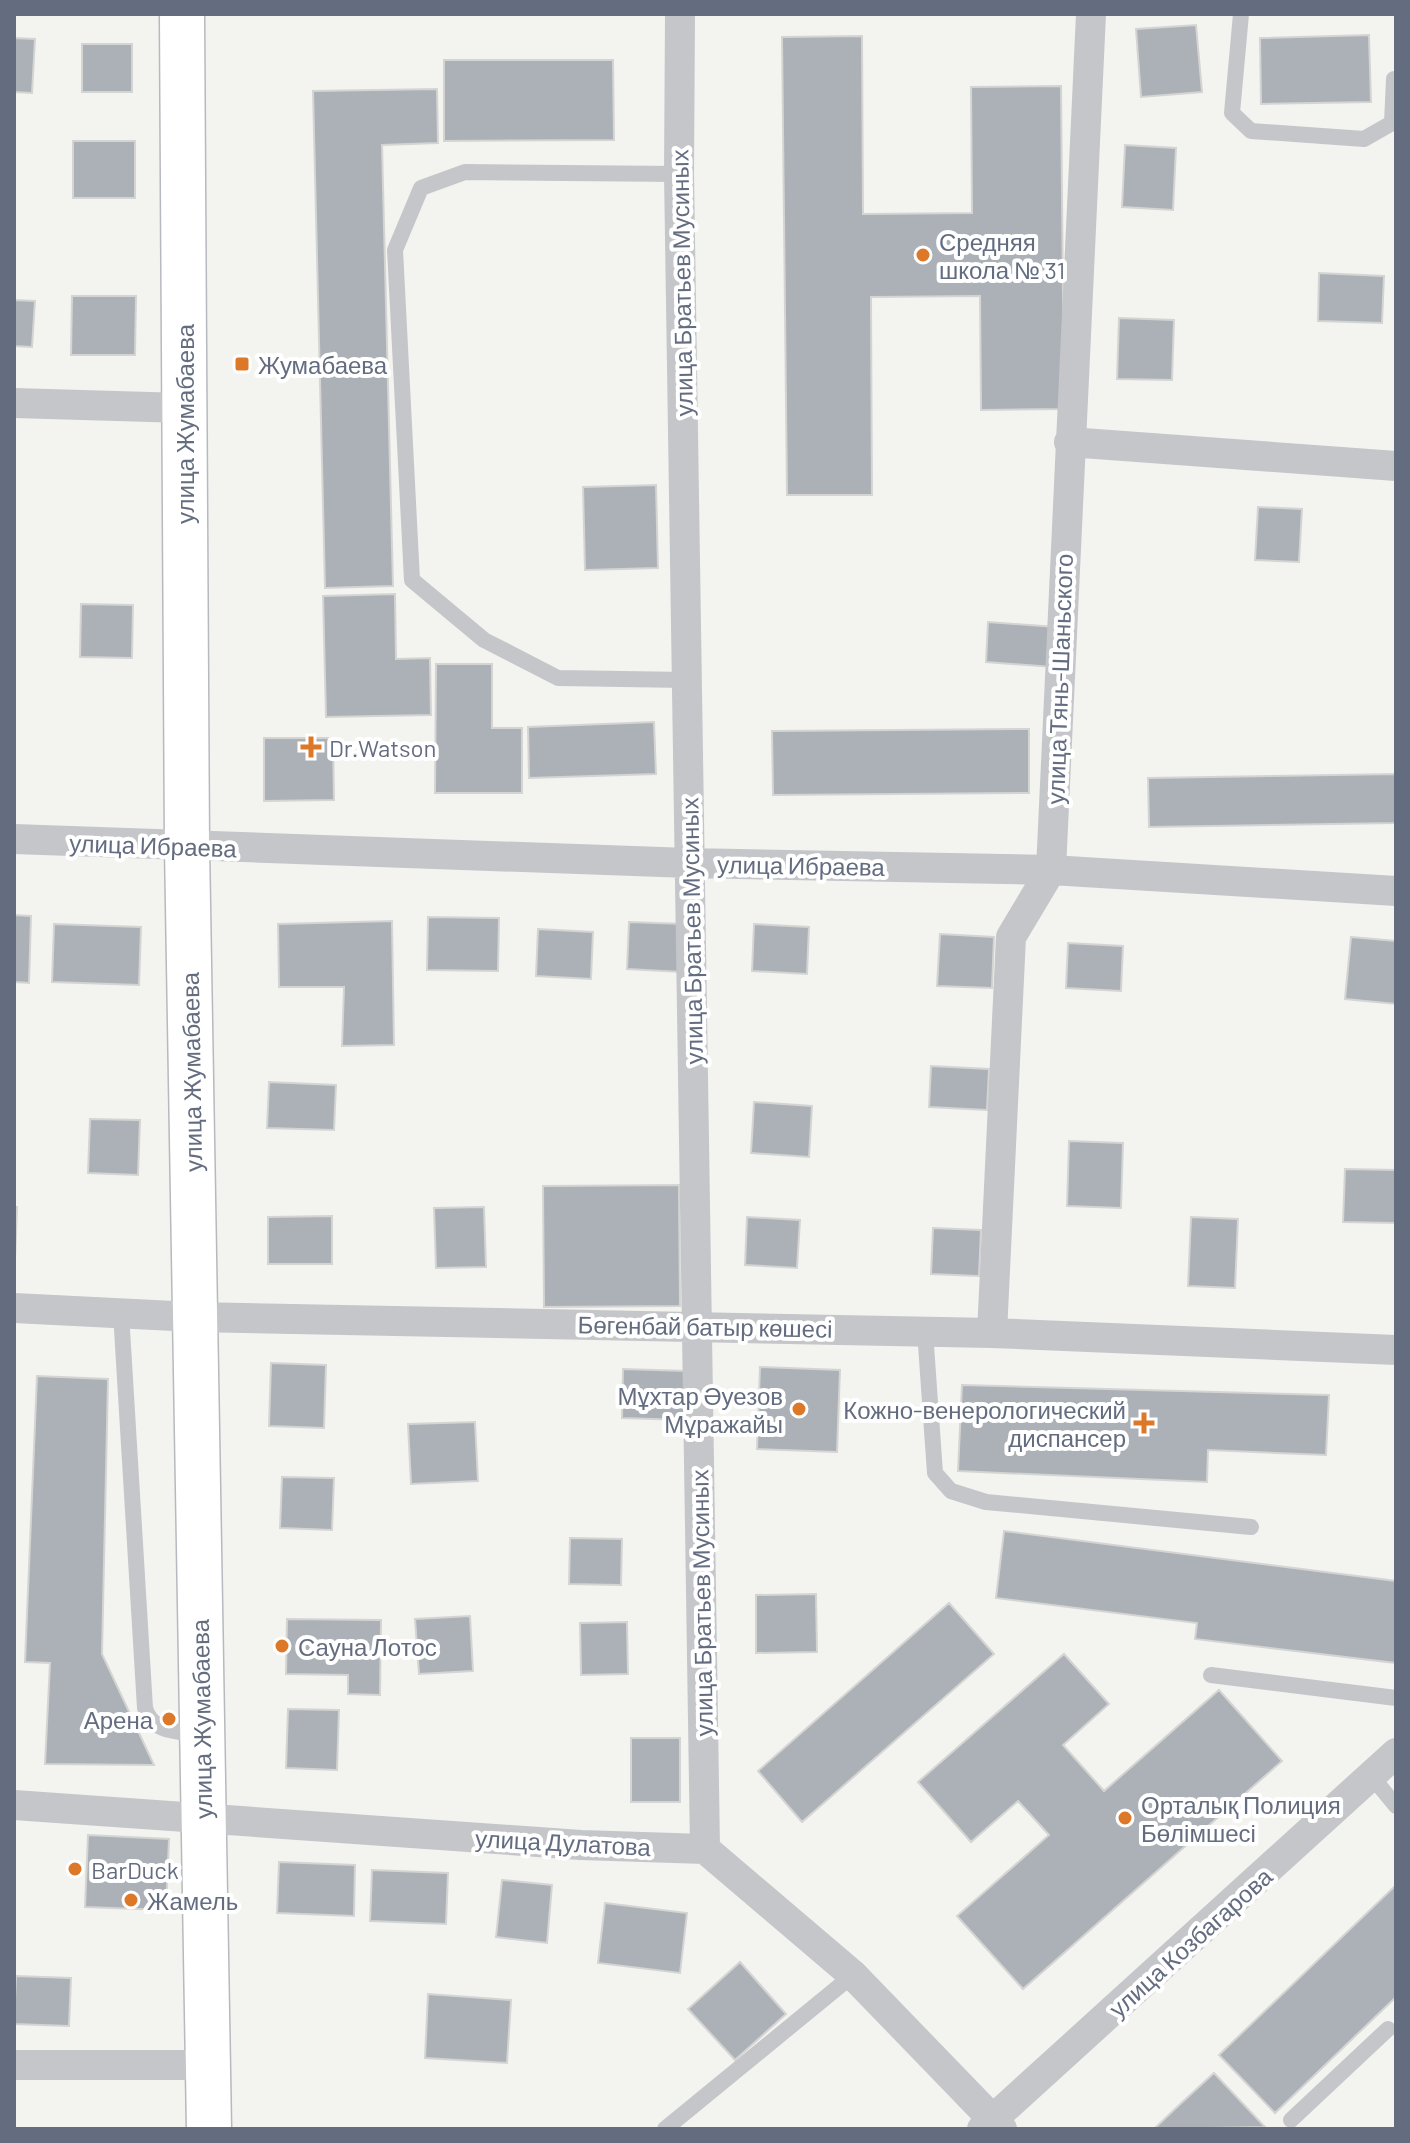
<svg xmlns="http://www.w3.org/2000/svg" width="1410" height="2143" font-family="Barlow,sans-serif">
<rect width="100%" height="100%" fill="#f3f4f0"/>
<!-- building -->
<path fill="#acb1b7" stroke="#d4d5d3" stroke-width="2" d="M1196 25 1202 92 1141 97 1136 29Z
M1369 35 1371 102 1261 104 1260 38Z
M862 36 863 214 972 213 971 87 1061 86 1064 409 981 410 980 296 871 297 872 495H787L782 37Z
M14 38 35 39 32 93 14 92Z
M82 44H132V92H82Z
M444 60H613L614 140 444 141Z
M437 89 438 143 382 145 393 586 325 588 313 91Z
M73 141H135V198H73Z
M1125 145 1176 148 1173 210 1122 207Z
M1319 273 1384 276 1382 323 1318 321Z
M72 296H136L135 355H71Z
M14 300 35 301 32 347 14 346Z
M1119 318 1174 320 1172 380 1117 379Z
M656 485 658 568 585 570 583 487Z
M1258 507 1302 509 1299 562 1255 560Z
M395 594 396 659 430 658 431 715 326 717 323 596Z
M81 604 133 605 132 658 80 657Z
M988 622 1055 627 1053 667 986 662Z
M436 664H492V728H522V793H435Z
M654 722 656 774 529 778 528 727Z
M1029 729V793L773 795 772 731Z
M264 738H333L334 800 264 801Z
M1396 774V823L1149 827 1148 778Z
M14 915 31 916 29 983 14 982Z
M428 917 499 918 498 971 427 970Z
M392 921 394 1045 342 1046 344 987H279L278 924Z
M629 922 684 924 682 972 627 969Z
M54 924 141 927 139 985 52 982Z
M754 924 809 927 807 974 752 971Z
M538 929 593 932 591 979 536 976Z
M940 934 994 937 992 988 937 986Z
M1351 937 1396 941V1004L1345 999Z
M1068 943 1123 946 1121 991 1066 988Z
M931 1066 989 1069 987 1110 929 1107Z
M269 1082 336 1085 334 1130 267 1128Z
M754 1102 812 1106 809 1157 751 1153Z
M90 1119 140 1120 138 1175 88 1173Z
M1069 1141 1123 1143 1121 1208 1067 1206Z
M1345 1169 1396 1170V1223L1343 1222Z
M679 1185 680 1306 544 1307 543 1186Z
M14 1207H17L15 1260H14Z
M484 1207 486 1267 436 1268 434 1208Z
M332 1216V1264H268V1217Z
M747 1217 800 1220 797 1268 745 1265Z
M1191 1217 1238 1219 1235 1288 1188 1286Z
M933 1228 981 1230 979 1276 931 1274Z
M271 1363 326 1365 324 1428 269 1426Z
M760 1367 840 1370 837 1452 757 1449Z
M623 1369 687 1371 685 1420 622 1418Z
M37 1376 108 1379 102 1654 154 1765 45 1764 50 1663 25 1662Z
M962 1385 1329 1395 1326 1455 1208 1450 1207 1482 958 1471Z
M475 1422 478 1481 411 1484 408 1424Z
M282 1477 334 1478 332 1530 280 1528Z
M1004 1531 1396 1581V1663L1195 1639 1197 1623 996 1598Z
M570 1538 622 1539 621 1585 569 1584Z
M816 1594 817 1652 756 1653V1595Z
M949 1603 994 1654 802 1822 758 1771Z
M470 1616 473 1671 419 1674 415 1619Z
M287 1619 381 1620 380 1695 348 1694V1675L286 1674Z
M627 1622 628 1674 581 1675 580 1623Z
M1064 1654 1109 1704 1063 1745 1104 1791 1219 1690 1282 1761 1023 1989 957 1916 1049 1835 1018 1801 971 1842 918 1782Z
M288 1709 339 1710 337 1770 286 1768Z
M631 1738H680V1802H631Z
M88 1835 169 1839 166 1910 85 1907Z
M279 1862 355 1865 354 1916 277 1913Z
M372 1870 448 1873 446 1924 370 1921Z
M502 1880 552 1885 547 1943 496 1937Z
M1396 1885V1997L1275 2113 1219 2055Z
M605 1903 687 1913 680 1973 598 1963Z
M740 1962 786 2014 735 2060 688 2009Z
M16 1976 71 1978 69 2026 14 2024Z
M428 1994 511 2000 507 2063 425 2058Z
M1214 2073 1265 2127 1154 2129 1176 2108Z"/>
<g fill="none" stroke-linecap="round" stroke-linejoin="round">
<defs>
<path id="secondary" d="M182 14 187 847 209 2129"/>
</defs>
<!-- secondary casing -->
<use href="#secondary" stroke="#b6b9be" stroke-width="47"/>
<!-- lane -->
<path stroke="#c4c6ca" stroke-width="16" d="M1241 14 1232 113 1251 131 1364 139 1392 123 1394 79
M679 174 465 172 421 188 395 250 412 580 484 640 558 678 687 680
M121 1313 145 1708C152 1733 178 1731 200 1735
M925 1331 935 1473 951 1491 986 1502 1251 1527
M1211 1675 1396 1698
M1373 1778 1396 1806
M1291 2120 1388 2029
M665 2129 853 1975"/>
<!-- street -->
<path stroke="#c4c6ca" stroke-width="30" d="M680 14 679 174 705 1849
M14 403 184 408
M1069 442 1396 466
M14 839 689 863 1051 870 1396 891
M14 1308 194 1317 992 1333 1396 1350
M992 1333 1011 937 1051 870 1091 14
M14 1805 581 1845 705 1849 853 1975 1002 2129
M14 2065H208
M982 2129 1396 1753"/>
<!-- secondary -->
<use href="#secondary" stroke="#fff" stroke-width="44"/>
</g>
<!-- markers -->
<g fill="#dc7828" stroke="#fff" stroke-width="3">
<circle cx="923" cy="255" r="8"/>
<rect x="234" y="356" width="16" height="16" rx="4"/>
<path d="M307 735h8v8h8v8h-8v8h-8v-8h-8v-8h8z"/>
<circle cx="799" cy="1409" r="8"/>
<path d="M1140 1411h8v8h8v8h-8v8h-8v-8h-8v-8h8z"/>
<circle cx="282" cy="1646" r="8"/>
<circle cx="169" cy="1719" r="8"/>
<circle cx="1125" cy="1818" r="8"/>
<circle cx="75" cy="1869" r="8"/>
<circle cx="131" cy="1900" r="8"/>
</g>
<g text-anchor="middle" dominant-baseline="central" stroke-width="8" stroke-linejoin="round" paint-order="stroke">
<!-- poi labels -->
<g font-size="24" fill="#646d80" stroke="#fff" text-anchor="start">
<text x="939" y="241">Средняя<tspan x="939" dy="28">школа № 31</tspan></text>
<text x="258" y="364">Жумабаева</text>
<text x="329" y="747">Dr.Watson</text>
<text x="783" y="1395" text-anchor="end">Мұхтар Әуезов<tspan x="783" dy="28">Мұражайы</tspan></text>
<text x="1126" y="1409" text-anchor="end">Кожно-венерологический<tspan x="1126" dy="28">диспансер</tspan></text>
<text x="298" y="1646">Сауна Лотос</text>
<text x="153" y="1719" text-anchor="end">Арена</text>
<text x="1141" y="1804">Орталық Полиция<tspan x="1141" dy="28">Бөлімшесі</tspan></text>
<text x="91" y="1869">BarDuck</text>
<text x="147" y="1900">Жамель</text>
</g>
<!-- street labels -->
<g font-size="24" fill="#646d80" stroke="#fff">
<text transform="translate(681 283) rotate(-91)">улица Братьев Мусиных</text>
<text transform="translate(184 424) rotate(-90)">улица Жумабаева</text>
<text transform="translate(1059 679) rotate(-88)">улица Тянь-Шаньского</text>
<text transform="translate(153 845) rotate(2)">улица Ибраева</text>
<text transform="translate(801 865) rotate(1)">улица Ибраева</text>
<text transform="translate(691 931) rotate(-91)">улица Братьев Мусиных</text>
<text transform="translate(191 1072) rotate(-91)">улица Жумабаева</text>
<text transform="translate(705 1326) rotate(1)">Бөгенбай батыр көшесі</text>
<text transform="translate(701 1603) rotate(-91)">улица Братьев Мусиных</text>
<text transform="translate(201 1719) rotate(-91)">улица Жумабаева</text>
<text transform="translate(563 1842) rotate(3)">улица Дулатова</text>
<text transform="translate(1190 1942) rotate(-42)">улица Козбагарова</text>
</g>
</g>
<!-- border -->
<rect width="1410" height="2143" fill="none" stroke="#646d80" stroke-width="32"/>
</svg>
